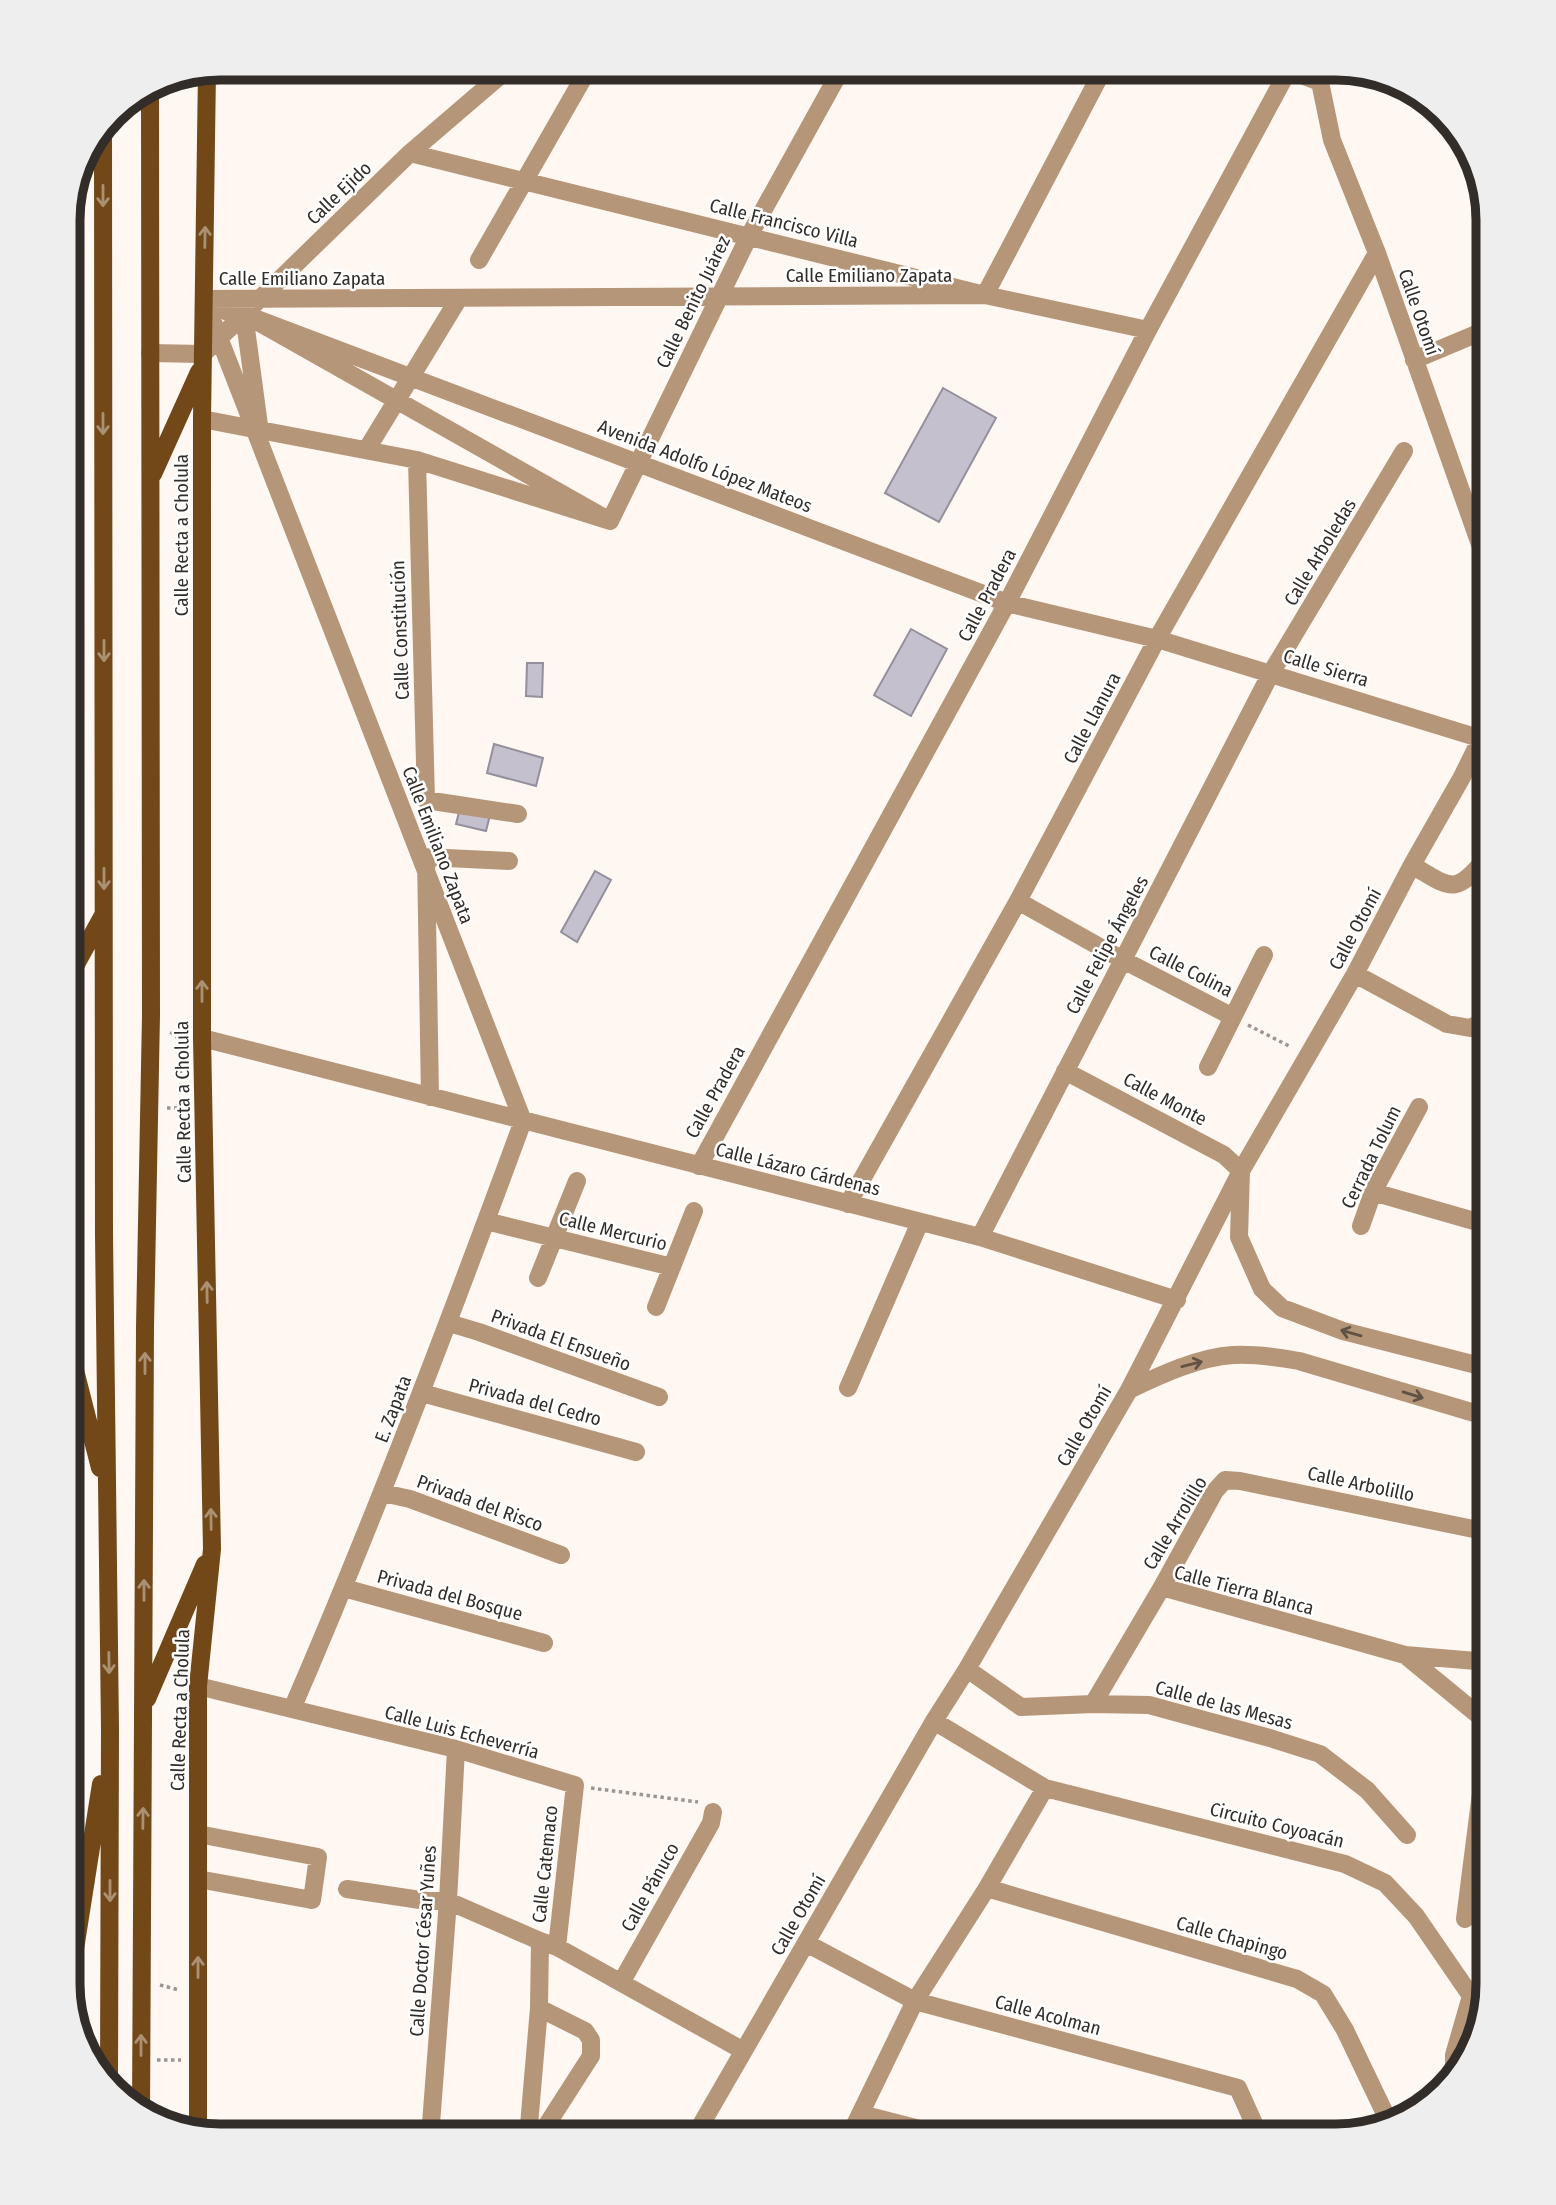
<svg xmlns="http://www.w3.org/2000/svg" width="1556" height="2205" font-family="'Fira Sans Condensed',sans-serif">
<rect width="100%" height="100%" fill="#fff7f1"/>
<!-- building -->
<path fill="#c4c0ce" stroke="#938f9c" stroke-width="2" d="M943 388 996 418 939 522 885 493Z
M911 629 947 649 911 716 874 695Z
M527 663H543L542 697 526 696Z
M494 744 543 758 536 786 487 773Z
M460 808 490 815 486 831 456 824Z
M595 871 611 880 577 942 561 932Z"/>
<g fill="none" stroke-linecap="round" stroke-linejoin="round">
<!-- path -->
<path stroke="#9c9590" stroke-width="3.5" stroke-dasharray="3.5 3.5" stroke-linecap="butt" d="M1248 1025 1291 1047
M167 1108H181L180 1040 168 1030
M591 1788 698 1802
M160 1985 179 1990
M157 2060H181"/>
<!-- minor -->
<path stroke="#b69679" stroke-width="18" d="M1286 69 1320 82
M1322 69 1320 82 1332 140 1377 253 1488 567
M410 153 985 295 1148 330
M479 260 589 68
M244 314 259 425
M150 353 203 354 410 153 509 68
M1414 360 1488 329
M202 419 417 460 610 521 244 314 240 319 204 299 244 314 1007 603 1157 639 1482 739
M367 449 459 298
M417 460 426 800 518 814
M610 521 749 236 842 68
M1412 865C1453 890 1455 895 1488 856
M1018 901 1123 960 1233 1017
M1355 974 1447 1024 1470 1028 1488 1019
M202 1038 980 1237 1177 1300
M1208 1067 1264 955
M1065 1071 1224 1155 1241 1171 1239 1237 1262 1289 1282 1308 1343 1331 1488 1368
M430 1097 426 857 509 861
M699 1166 1007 603 1148 330 1289 69
M1373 1192 1488 1225
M848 1204 1018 901 1157 639 1377 253
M486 1221 672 1267
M1361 1226 1373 1192 1419 1107
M980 1237 1271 673 1404 451
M538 1278 577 1181
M656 1307 694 1211
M449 1323 479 1332 659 1397
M848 1388 920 1222
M1129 1390C1160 1375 1199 1357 1233 1355 1256 1354 1277 1357 1299 1361L1488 1417
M422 1393 636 1452
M383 1493 410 1499 561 1555
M1162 1587 1405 1655 1488 1723
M344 1588 544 1643
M1405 1655 1488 1662
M967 1669 1021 1707 1093 1704 1149 1705 1270 1738 1320 1754 1367 1790 1407 1835
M198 1686 456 1749 575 1785 557 1947
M1093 1704 1162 1587 1215 1491 1225 1480 1240 1481 1488 1532
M292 1709C376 1515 450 1319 523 1121L204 299 985 295 1104 68
M934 1721 1045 1788 1345 1864 1385 1883 1416 1916 1471 1996 1482 2006
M198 1834 318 1857 312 1900 198 1879
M987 1888 1297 1979 1323 1994 1345 2030 1389 2122
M347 1889 427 1901H448L540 1941 557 1947 742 2050
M1465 1919 1488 1738
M806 1943 915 2001 1238 2088 1260 2137
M622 1981 711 1823 713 1812
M539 2008 585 2031 591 2040V2056L539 2137
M1454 2075V2055L1471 1996
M861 2114 951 2137
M430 2137 448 1901 456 1749
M528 2137 539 2008 540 1941
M694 2137 934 1721 967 1669 1129 1390 1241 1171 1355 974 1412 865 1462 777 1488 724
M849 2137 915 2001 987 1888 1045 1788"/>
<!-- major -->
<path stroke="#734818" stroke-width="18" d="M103 128 104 1235 110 1729 109 2082
M153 474 199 372
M68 979 102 917
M68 1343 100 1468
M147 1699 205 1564
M69 1987 101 1784
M141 2113 145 1327 151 1015 150 88
M198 2133V1686L212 1549 202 1038V419L207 71"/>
</g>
<!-- one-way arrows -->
<defs><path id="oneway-shaft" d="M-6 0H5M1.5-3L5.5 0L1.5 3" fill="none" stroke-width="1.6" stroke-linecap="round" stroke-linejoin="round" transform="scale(1.75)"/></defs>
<g stroke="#ab9174">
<use href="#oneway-shaft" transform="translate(103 196) rotate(90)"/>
<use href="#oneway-shaft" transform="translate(205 237) rotate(-89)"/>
<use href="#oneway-shaft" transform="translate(103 424) rotate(90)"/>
<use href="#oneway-shaft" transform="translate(104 651) rotate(90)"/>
<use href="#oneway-shaft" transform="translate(104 879) rotate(90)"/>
<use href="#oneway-shaft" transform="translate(202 991) rotate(-90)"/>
<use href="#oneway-shaft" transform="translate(207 1292) rotate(-91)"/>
<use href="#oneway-shaft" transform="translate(145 1363) rotate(-90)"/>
<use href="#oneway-shaft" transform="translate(211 1519) rotate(-91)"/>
<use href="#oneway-shaft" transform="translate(144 1590) rotate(-90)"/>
<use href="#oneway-shaft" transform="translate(109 1663) rotate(89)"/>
<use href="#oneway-shaft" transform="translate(143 1818) rotate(-89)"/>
<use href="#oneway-shaft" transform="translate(110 1891) rotate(90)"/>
<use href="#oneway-shaft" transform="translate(198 1967) rotate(-90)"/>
<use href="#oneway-shaft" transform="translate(141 2045) rotate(-90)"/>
</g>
<g stroke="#605245">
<use href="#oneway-shaft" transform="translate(1351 1333) rotate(-164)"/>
<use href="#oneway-shaft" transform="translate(1192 1364) rotate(-14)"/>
<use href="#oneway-shaft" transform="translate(1413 1395) rotate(17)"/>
</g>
<g text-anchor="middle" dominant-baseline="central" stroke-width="5" stroke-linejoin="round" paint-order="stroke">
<!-- street labels -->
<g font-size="19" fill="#322d29" stroke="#fff">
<text transform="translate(339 193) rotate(-44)">Calle Ejido</text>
<text transform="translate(784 223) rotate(14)">Calle Francisco Villa</text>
<text x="869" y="275">Calle Emiliano Zapata</text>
<text x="302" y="278">Calle Emiliano Zapata</text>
<text transform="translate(693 302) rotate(-64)">Calle Benito Juárez</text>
<text transform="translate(1419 312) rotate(71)">Calle Otomí</text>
<text transform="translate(705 466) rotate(21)">Avenida Adolfo López Mateos</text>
<text transform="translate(181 535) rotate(-90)">Calle Recta a Cholula</text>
<text transform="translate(1320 552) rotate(-59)">Calle Arboledas</text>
<text transform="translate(987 595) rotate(-62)">Calle Pradera</text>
<text transform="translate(400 630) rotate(-92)">Calle Constitución</text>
<text transform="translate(1326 668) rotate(17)">Calle Sierra</text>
<text transform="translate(1092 718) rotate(-62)">Calle Llanura</text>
<text transform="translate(438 845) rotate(69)">Calle Emiliano Zapata</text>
<text transform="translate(1355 929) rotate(-62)">Calle Otomí</text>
<text transform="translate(1107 945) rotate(-62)">Calle Felipe Ángeles</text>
<text transform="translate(1191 971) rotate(27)">Calle Colina</text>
<text transform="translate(715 1092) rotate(-61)">Calle Pradera</text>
<text transform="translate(1165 1099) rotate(28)">Calle Monte</text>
<text transform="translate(183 1102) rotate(-91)">Calle Recta a Cholula</text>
<text transform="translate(1371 1157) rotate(-64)">Cerrada Tolum</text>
<text transform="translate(798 1169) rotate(14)">Calle Lázaro Cárdenas</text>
<text transform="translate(613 1231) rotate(14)">Calle Mercurio</text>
<text transform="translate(561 1340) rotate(20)">Privada El Ensueño</text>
<text transform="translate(535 1402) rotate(15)">Privada del Cedro</text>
<text transform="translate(393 1409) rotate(-69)">E. Zapata</text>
<text transform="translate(1084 1426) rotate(-60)">Calle Otomí</text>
<text transform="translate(1361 1484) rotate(12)">Calle Arbolillo</text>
<text transform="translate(480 1503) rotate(20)">Privada del Risco</text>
<text transform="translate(1175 1523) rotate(-59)">Calle Arrolillo</text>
<text transform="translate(1244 1590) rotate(15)">Calle Tierra Blanca</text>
<text transform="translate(450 1595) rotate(15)">Privada del Bosque</text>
<text transform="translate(1224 1705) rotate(15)">Calle de las Mesas</text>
<text transform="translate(180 1710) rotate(-88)">Calle Recta a Cholula</text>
<text transform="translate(462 1732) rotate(15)">Calle Luis Echeverría</text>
<text transform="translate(1277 1825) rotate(14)">Circuito Coyoacán</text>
<text transform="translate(545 1864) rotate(-84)">Calle Catemaco</text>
<text transform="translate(650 1887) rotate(-61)">Calle Pánuco</text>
<text transform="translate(798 1915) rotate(-60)">Calle Otomí</text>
<text transform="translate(1232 1938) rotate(16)">Calle Chapingo</text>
<text transform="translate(423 1941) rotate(-86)">Calle Doctor César Yuñes</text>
<text transform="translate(1048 2015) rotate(15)">Calle Acolman</text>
</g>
</g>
<!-- crop -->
<path d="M0 0H1556V2205H0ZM220 80H1336A140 140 0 0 1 1476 220V1984A140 140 0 0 1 1336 2124H220A140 140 0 0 1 80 1984V220A140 140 0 0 1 220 80Z" fill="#efeeee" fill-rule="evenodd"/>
<path fill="none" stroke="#322d29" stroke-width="9" d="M220 80H1336A140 140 0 0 1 1476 220V1984A140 140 0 0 1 1336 2124H220A140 140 0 0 1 80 1984V220A140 140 0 0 1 220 80Z"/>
</svg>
